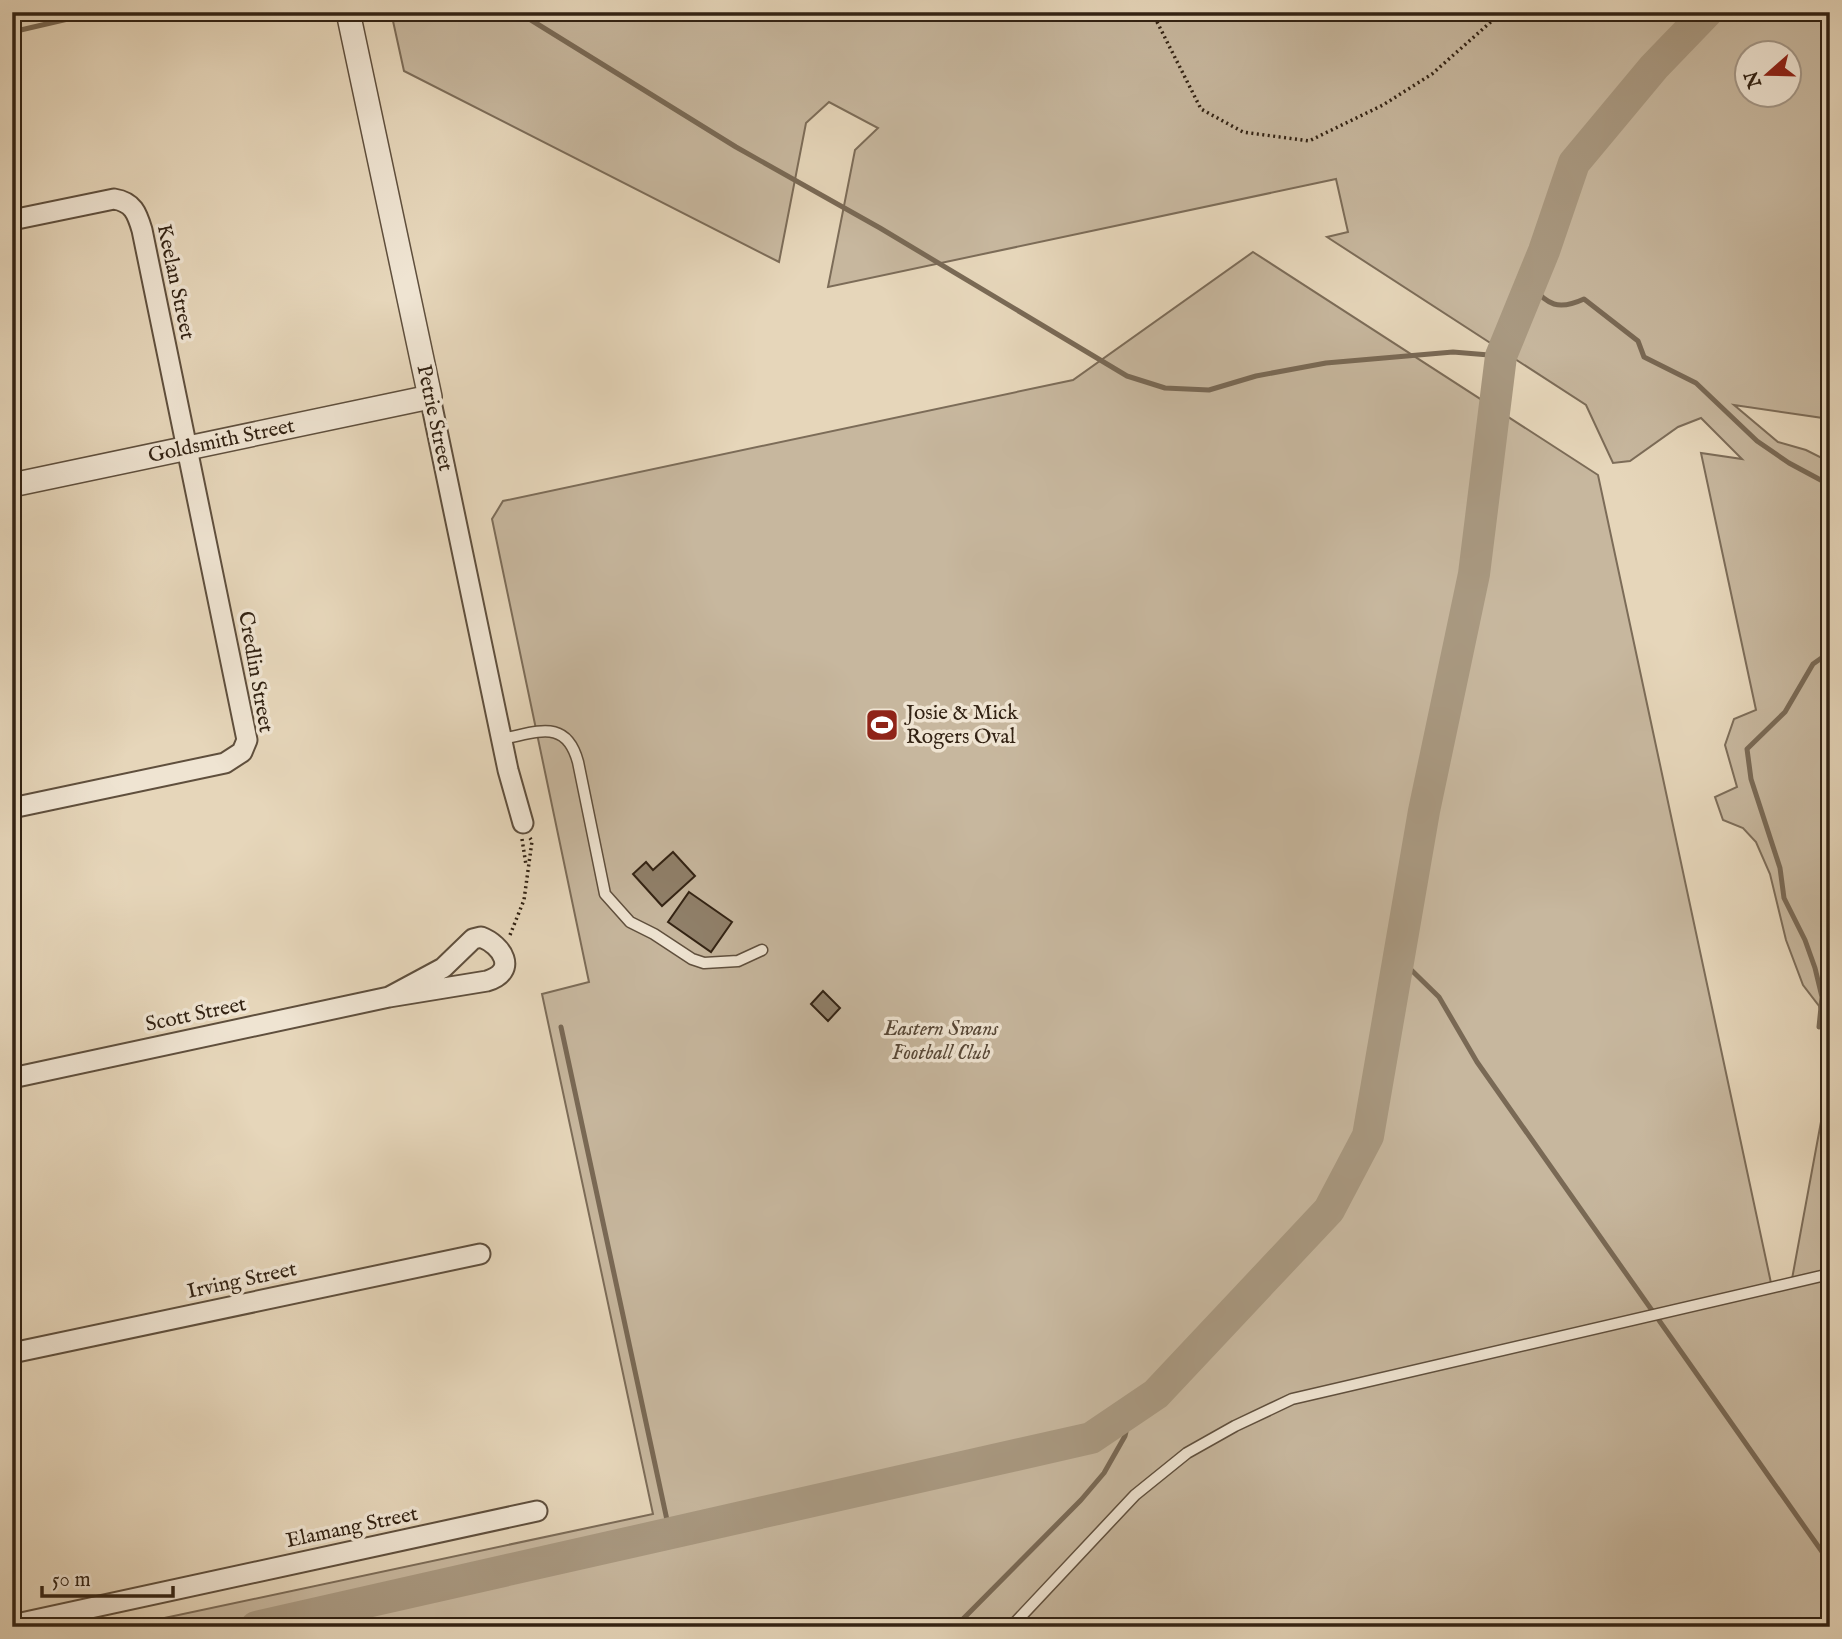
<svg xmlns="http://www.w3.org/2000/svg" width="1842" height="1639" font-family="'IM FELL English',serif">
<rect width="100%" height="100%" fill="#e6d6ba"/>
<filter id="stains"><feTurbulence type="fractalNoise" baseFrequency=".00286" numOctaves="4"/><feColorMatrix values="0 0 0 0 .2 0 0 0 0 .09 0 0 0 0 .02 0 0 0 .5 -.17"/></filter>
<radialGradient id="worn" r=".72"><stop offset=".6" stop-color="#630" stop-opacity="0"/><stop offset="1" stop-color="#630" stop-opacity=".3"/></radialGradient>
<!-- green -->
<path fill="#c7b79e" stroke="#7c6c58" stroke-width="2" fill-rule="evenodd" d="M391 12H1830V419L1734 405 1778 442 1806 450 1830 462V1054L1819 1006 1803 985 1786 940 1770 874 1756 842 1743 828 1723 820 1715 797 1737 787 1725 745 1734 719 1756 710 1701 453 1742 459 1701 418 1678 427 1630 461 1613 463 1586 405 1327 237 1348 232 1336 179 828 287 855 150 878 128 829 102 806 123 779 262 404 71ZM1748 52H1790V94H1748Z
M1253 252 1598 475 1771 1283 1792 1279 1830 1073V1627H122L653 1514 542 994 589 982 492 519 503 501 1073 380Z"/>
<g fill="none" stroke-linecap="round" stroke-linejoin="round">
<!-- stream -->
<path stroke="#796955" stroke-width="5" d="M518 12 736 147 880 228 1127 376 1165 388 1209 390 1256 376 1326 363 1453 352 1501 356
M12 32 98 12
M1530 285C1548 305 1558 311 1584 299L1638 341 1644 357 1696 383 1757 441 1789 463 1830 485
M1398 957 1439 997 1477 1062 1830 1563
M561 1027 670 1534
M1819 1027 1822 997 1815 968 1805 940 1784 898 1780 868 1751 779 1747 749 1785 712 1813 664 1830 652
M955 1627 1081 1500 1104 1473 1125 1436 1131 1411"/>
<!-- river -->
<path stroke="#a99981" stroke-width="32" d="M256 1627 1091 1438 1156 1394 1329 1210 1368 1136 1424 811 1474 574 1501 356 1544 251 1574 163 1654 67 1707 12"/>
</g>
<!-- building -->
<path fill="#90806a" stroke="#322213" stroke-width="2" d="M673 852 695 876 662 906 633 874 646 862 653 870Z
M689 892 732 922 711 952 668 922Z
M823 991 840 1008 828 1021 811 1004Z"/>
<g fill="none" stroke-linecap="round" stroke-linejoin="round">
<defs>
<path id="service" d="M501 739C536 733 566 717 578 762L605 894 630 922 654 934 692 959 704 963 738 961 762 950
M1011 1627 1135 1495 1187 1453 1235 1426 1292 1399 1830 1274"/>
<path id="minor" d="M12 220 114 199C133 202 137 213 142 230L247 740 242 752 225 763 12 808
M430 397 508 770 523 823
M481 937C502 945 519 971 487 981L389 997 443 968 473 939Z
M12 1078 389 997
M12 1353 480 1254
M12 1625 537 1511"/>
<g id="tertiary">
<path id="s1" d="M12 485 430 397 348 12"/>
</g>
</defs>
<!-- service casing -->
<use href="#service" stroke="#5f4f3d" stroke-width="13"/>
<!-- minor casing -->
<use href="#minor" stroke="#5f4f3d" stroke-width="23"/>
<!-- tertiary casing -->
<use href="#tertiary" stroke="#5f4f3d" stroke-width="26"/>
<!-- path -->
<path stroke="#322213" stroke-width="3.5" stroke-dasharray="2 3.5" stroke-linecap="butt" d="M1152 12 1201 109 1243 132 1309 141 1383 105 1432 74 1502 12
M522 839 526 865
M510 935 524 900 532 841 530 838"/>
<!-- service -->
<use href="#service" stroke="#efe4d2" stroke-width="10"/>
<!-- minor -->
<use href="#minor" stroke="#efe4d2" stroke-width="19"/>
<!-- tertiary -->
<use href="#tertiary" stroke="#efe4d2" stroke-width="23"/>
</g>
<!-- icons -->
<defs>
<symbol id="stadium-square" viewBox="-11 -11 22 22"><rect x="-9" y="-9" width="18" height="18" rx="4" fill="#8f2418" stroke="#efe4d2"/><path d="M0-5a6.5 5 0 1 0 0 10a6.5 5 0 1 0 0-10ZM-3.5-1.8h7v3.6h-7Z" fill="#fff"/></symbol>
</defs>
<g fill-rule="evenodd">
<use href="#stadium-square" x="863" y="706" width="38" height="38"/>
</g>
<g text-anchor="middle" dominant-baseline="central" stroke-width="7" stroke-linejoin="round" paint-order="stroke">
<!-- street labels -->
<g font-size="21" fill="#322213" stroke="#efe4d2">
<text transform="translate(175 282) rotate(78)">Keelan Street</text>
<text transform="translate(434 418) rotate(78)">Petrie Street</text>
<text stroke="none"><textPath href="#s1" startOffset="214">Goldsmith Street</textPath></text>
<text transform="translate(255 672) rotate(80)">Credlin Street</text>
<text transform="translate(196 1015) rotate(-12)">Scott Street</text>
<text transform="translate(242 1281) rotate(-12)">Irving Street</text>
<text transform="translate(352 1528) rotate(-12)">Elamang Street</text>
</g>
<!-- poi labels -->
<g font-size="21" fill="#322213" stroke="#efe4d2" text-anchor="start">
<text x="906" y="713">Josie &amp; Mick<tspan x="906" dy="24">Rogers Oval</tspan></text>
</g>
<!-- park labels -->
<g font-size="21" font-style="italic" fill="#574736" stroke="#efe4d2">
<text x="941" y="1029">Eastern Swans<tspan x="941" dy="24">Football Club</tspan></text>
</g>
</g>
<!-- margin -->
<rect width="1842" height="1639" fill="none" stroke="#e6d6ba" stroke-width="42"/>
<rect x="14" y="14" width="1814" height="1611" fill="none" stroke="#322213" stroke-width="3.5"/>
<rect x="21" y="21" width="1800" height="1597" fill="none" stroke="#322213" stroke-width="2"/>
<!-- north arrow -->
<g transform="translate(1768 74) rotate(250)"><circle r="33" fill="#efe4d2" stroke="#a39686" stroke-width="2"/>
<path d="M0-5L12 26L0 18L-12 26Z" fill="#8f2418"/>
<text y="-10" font-size="19" font-weight="bold" text-anchor="middle" fill="#322213">N</text>
</g>
<!-- scale -->
<path d="M42 1586v10h131v-10" fill="none" stroke="#322213" stroke-width="3.5"/>
<text x="52" y="1586" font-size="21" fill="#322213" stroke="#efe4d2" stroke-width="5" paint-order="stroke">50 m</text>
<rect width="100%" height="100%" filter="url(#stains)"/>
<rect width="100%" height="100%" fill="url(#worn)"/>
</svg>
